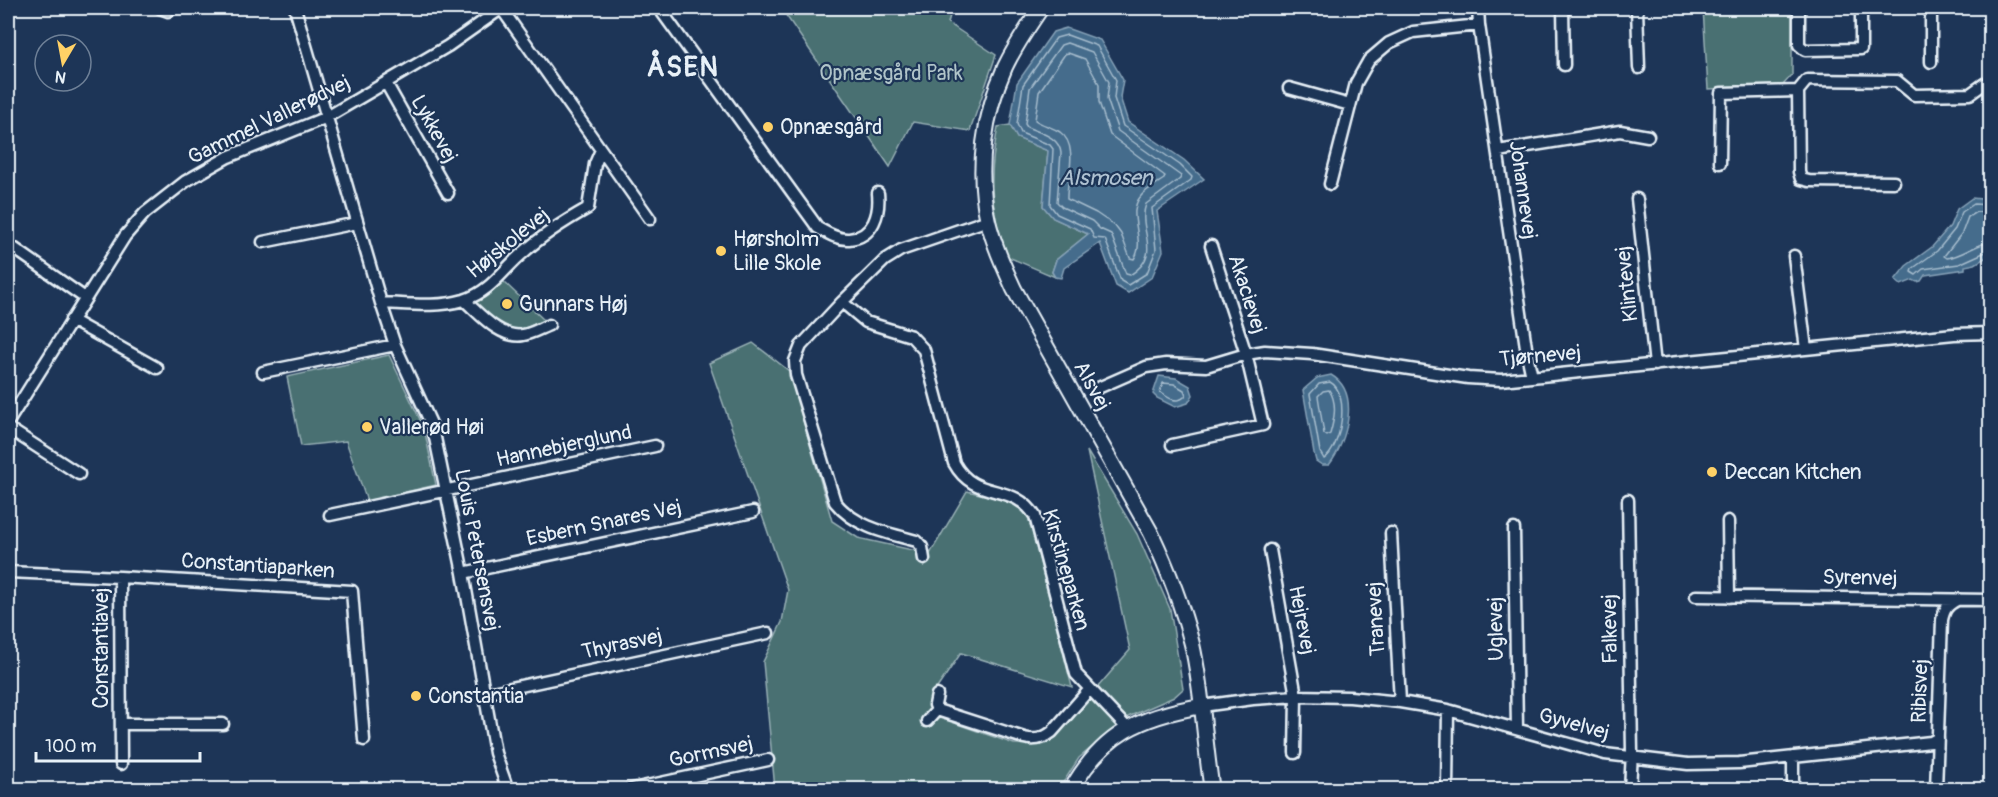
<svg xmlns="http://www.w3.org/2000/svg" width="1998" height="797" font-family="Pangolin,sans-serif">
<rect width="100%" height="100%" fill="#1d3557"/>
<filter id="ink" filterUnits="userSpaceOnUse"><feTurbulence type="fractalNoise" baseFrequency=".0167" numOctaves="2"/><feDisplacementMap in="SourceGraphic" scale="12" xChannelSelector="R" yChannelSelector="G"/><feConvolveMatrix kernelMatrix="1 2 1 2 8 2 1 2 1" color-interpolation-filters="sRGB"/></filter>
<g filter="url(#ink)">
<!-- green -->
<path fill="#486f72" stroke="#98b0b5" stroke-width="1.5" d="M781 8H952L948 23 996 55 970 131 913 122 890 167Z
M1703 8H1792V75L1782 86 1708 89Z
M1010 125 1017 138 1048 151 1043 206 1053 218 1088 234 1056 260 1052 272 1055 277 1006 256C990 208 988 177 998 127Z
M503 281 544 320C537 323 529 327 522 329 503 335 486 314 472 303Z
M753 343 789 371 832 521 858 538 930 554 967 491 1010 501 1028 515 1072 687 961 653 933 694 936 718 939 716 955 720 957 724 1014 744H1031L1056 735 1130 650 1087 451 1137 534 1170 609 1183 689 1174 697 1128 717 1079 758 1059 789H775L763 662 782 622 788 590 709 363Z
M389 355 424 428 436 485 367 501 346 441 301 446 287 377Z"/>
<!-- water -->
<path fill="#446c8c" stroke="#86a1b7" stroke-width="1.5" d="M1066 28 1100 40 1123 80 1120 97 1128 122 1184 160 1204 179 1157 211 1163 251 1152 277 1128 293 1116 286 1100 243 1064 268 1061 278 1055 277 1052 272 1056 260 1088 234 1053 218 1043 206 1048 151 1017 138 1010 125 1017 83 1053 32Z
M1972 198 1990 200V255L1975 264 1965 266V269L1925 275 1921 281 1917 282 1913 280 1901 285 1895 280 1906 266 1932 247 1950 226 1957 209Z
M1331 375C1361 392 1347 442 1329 465H1322L1316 461 1314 453 1303 390 1317 378Z
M1159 376 1176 378 1190 386 1193 395 1188 403 1175 407 1157 398 1153 394Z"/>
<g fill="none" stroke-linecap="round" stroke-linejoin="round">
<!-- shore -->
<path stroke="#a6bccd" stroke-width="1.5" d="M1067 35 1097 46 1116 80 1114 98 1123 126 1180 165 1192 177 1191 180 1152 208 1156 250 1147 273 1128 285 1121 281 1105 239 1094 238 1090 229 1057 214 1050 205 1053 149 1050 145 1021 133 1017 124 1023 85 1056 38Z
M1067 43 1092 52 1109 82 1107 99 1118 131 1181 176 1180 179 1146 204C1136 231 1165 253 1130 275L1126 274 1111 234 1100 229 1092 221 1062 207 1057 202 1061 153C1059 136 1040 133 1027 127L1025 124 1030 88 1061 45Z
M1068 53 1085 59 1099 84V102L1110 135 1165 176 1164 179C1157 184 1147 189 1141 196 1125 214 1147 240 1134 259L1130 258 1121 234 1115 226 1096 213 1067 199C1066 180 1080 146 1060 132 1052 127 1042 125 1035 120L1039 92 1065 54Z
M1990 205 1974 204 1962 212 1955 229 1937 251 1912 269 1911 272 1916 275 1923 269 1959 264 1990 250
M1990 213 1976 212 1968 217 1962 233 1944 256 1947 258C1962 256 1976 244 1990 242
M1330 382C1351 393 1341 448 1324 459L1320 452 1310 394 1319 384Z
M1163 383 1174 384 1184 390 1186 395C1178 405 1168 398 1160 392Z
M1329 390C1338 403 1334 420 1330 434L1327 436 1324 434 1318 396 1323 391Z"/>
<defs>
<path id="minor" d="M160 8 168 11 173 8
M295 8 381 303 395 345 433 428 463 573 495 753 508 790
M501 8 650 219
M659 8 818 228C827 233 838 240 849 239 874 237 880 213 878 193
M1478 8 1479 25 1527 354 1532 377
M1563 8 1564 65
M1637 8 1639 68
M1799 8V45L1805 50 1861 49V8
M1931 62V8
M386 83 448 193
M1289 88 1350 105
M1798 91 1799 172 1801 179 1809 181 1894 182
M1498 151 1620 131 1648 136
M1720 163 1721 93 1798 91 1807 80 1897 81 1914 95 1970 94 1984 84H1990
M1330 184 1356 83 1369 60 1389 43 1413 32 1479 25
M1637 199 1655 365
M263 242 357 223
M8 244 85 298
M1794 256 1806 349
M464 300C479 313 500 339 523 335 531 334 541 328 549 325
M842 302 885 260 901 250 988 220
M381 303C408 304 437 308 464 300 492 291 503 269 524 252 544 234 565 221 588 208L595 164 601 150
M71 320 157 368
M263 372 395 345
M1098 388 1146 367 1166 364 1206 366 1246 354 1265 351 1312 354 1468 378 1501 380 1954 334 1990 333
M8 422 125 236 145 213 186 181 228 157 327 117 448 46 502 8
M8 428 79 474
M1172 445 1263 425 1246 354 1211 246
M1628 500 1632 752 1630 790
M330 515 655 446
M1728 521 1729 597
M1514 529 1517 729
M1391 533 1400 702
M1270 550 1296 696 1295 753
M924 559 922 547 917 541C886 533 855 527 835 502L796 375 795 361 801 346 842 302 866 322 911 336 924 350 954 463C975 502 1013 481 1035 516L1076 674 1128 729
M8 572 120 577 121 764
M463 573 753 512
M120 577 352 591 364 740
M1696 596 1990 600
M483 694 768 633
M937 695 935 705 937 710 1024 738C1035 741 1043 739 1052 732L1089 690
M1202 706 1253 699 1296 696 1350 697 1400 702 1448 710 1605 754 1688 764 1739 763 1931 742 1938 738
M927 721 937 710
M121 724H223
M1793 757V790
M628 790 768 760
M1447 790 1448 710
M1936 790 1942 620C1944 610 1947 605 1957 600"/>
<path id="tertiary" d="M1041 8C1028 27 1015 46 1005 67 984 114 976 170 988 221 994 245 1004 267 1014 289L1151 533C1168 569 1182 605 1192 644 1203 692 1204 741 1212 790
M1071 790C1102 734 1141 716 1202 706"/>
</defs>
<!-- minor casing -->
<use href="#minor" stroke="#e8f1f8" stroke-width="15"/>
<!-- tertiary casing -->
<use href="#tertiary" stroke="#e8f1f8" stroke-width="18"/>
<!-- minor -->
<use href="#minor" stroke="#1d3557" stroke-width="10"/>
<!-- tertiary -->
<use href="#tertiary" stroke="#1d3557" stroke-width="14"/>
</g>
</g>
<!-- markers -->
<g fill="#ffd166" stroke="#1d3557" stroke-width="2">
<circle cx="768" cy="127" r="6"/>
<circle cx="721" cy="251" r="6"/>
<circle cx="507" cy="304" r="6"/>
<circle cx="367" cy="427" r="6"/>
<circle cx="1712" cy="472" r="6"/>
<circle cx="416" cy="696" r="6"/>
</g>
<g text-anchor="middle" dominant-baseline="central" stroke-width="4.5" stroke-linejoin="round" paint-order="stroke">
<!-- park labels -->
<g font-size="21" fill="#b0c4c9" stroke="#1d3557">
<text x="891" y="73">Opnæsgård Park</text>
</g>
<!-- street labels -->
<g font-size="21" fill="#e8f1f8" stroke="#1d3557">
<text transform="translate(269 120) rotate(-26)">Gammel Vallerødvej</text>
<text transform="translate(434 129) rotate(61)">Lykkevej</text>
<text transform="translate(1523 190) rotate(82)">Johannevej</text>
<text transform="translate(508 243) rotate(-39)">Højskolevej</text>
<text transform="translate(1627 284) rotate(-96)">Klintevej</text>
<text transform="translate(1247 294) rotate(72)">Akacievej</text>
<text transform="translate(1540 356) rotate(-5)">Tjørnevej</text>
<text transform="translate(1092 386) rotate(61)">Alsvej</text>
<text transform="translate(564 446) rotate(-12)">Hannebjerglund</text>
<text transform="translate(604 523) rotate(-12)">Esbern Snares Vej</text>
<text transform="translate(477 550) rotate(79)">Louis Petersensvej</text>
<text transform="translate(258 566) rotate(4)">Constantiaparken</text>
<text transform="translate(1066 570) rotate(74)">Kirstineparken</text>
<text transform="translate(1860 578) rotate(1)">Syrenvej</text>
<text transform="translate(1376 619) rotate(-93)">Tranevej</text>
<text transform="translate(1302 620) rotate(79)">Hejrevej</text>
<text transform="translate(1496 629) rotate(-91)">Uglevej</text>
<text transform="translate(1610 629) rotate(-91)">Falkevej</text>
<text transform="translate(622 644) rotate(-12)">Thyrasvej</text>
<text transform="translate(101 648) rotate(-90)">Constantiavej</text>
<text transform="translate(1920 691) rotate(-88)">Ribisvej</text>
<text transform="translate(1574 724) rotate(15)">Gyvelvej</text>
<text transform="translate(711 752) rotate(-12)">Gormsvej</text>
</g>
<!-- poi labels -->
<g font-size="21" fill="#e8f1f8" stroke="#1d3557" text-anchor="start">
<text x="780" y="127">Opnæsgård</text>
<text x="733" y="239">Hørsholm<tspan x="733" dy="24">Lille Skole</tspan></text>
<text x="519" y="304">Gunnars Høj</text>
<text x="379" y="427">Vallerød Høi</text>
<text x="1724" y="472">Deccan Kitchen</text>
<text x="428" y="696">Constantia</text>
</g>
<!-- water labels -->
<g font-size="22" font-style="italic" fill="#afc2d2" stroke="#1d3557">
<text x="1106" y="178">Alsmosen</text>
</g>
<!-- district labels -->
<g font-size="27" font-weight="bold" letter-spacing="1.5" fill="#e8f1f8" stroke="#1d3557">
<text x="683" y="67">ÅSEN</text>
</g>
</g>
<!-- margin -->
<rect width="1998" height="797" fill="none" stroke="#1d3557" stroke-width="30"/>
<rect x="15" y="15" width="1968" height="767" fill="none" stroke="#e8f1f8" stroke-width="2" filter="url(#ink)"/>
<!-- north arrow -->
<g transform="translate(63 63) rotate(190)"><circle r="28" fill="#1d3557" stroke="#6e8097" stroke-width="1.5"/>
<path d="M0-4.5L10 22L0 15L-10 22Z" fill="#ffd166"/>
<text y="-9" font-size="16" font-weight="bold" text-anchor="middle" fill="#e8f1f8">N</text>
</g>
<!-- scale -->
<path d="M36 752v9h164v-9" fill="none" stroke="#e8f1f8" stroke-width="3"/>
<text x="45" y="752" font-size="18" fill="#e8f1f8" stroke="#1d3557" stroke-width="4.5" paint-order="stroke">100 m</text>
</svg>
